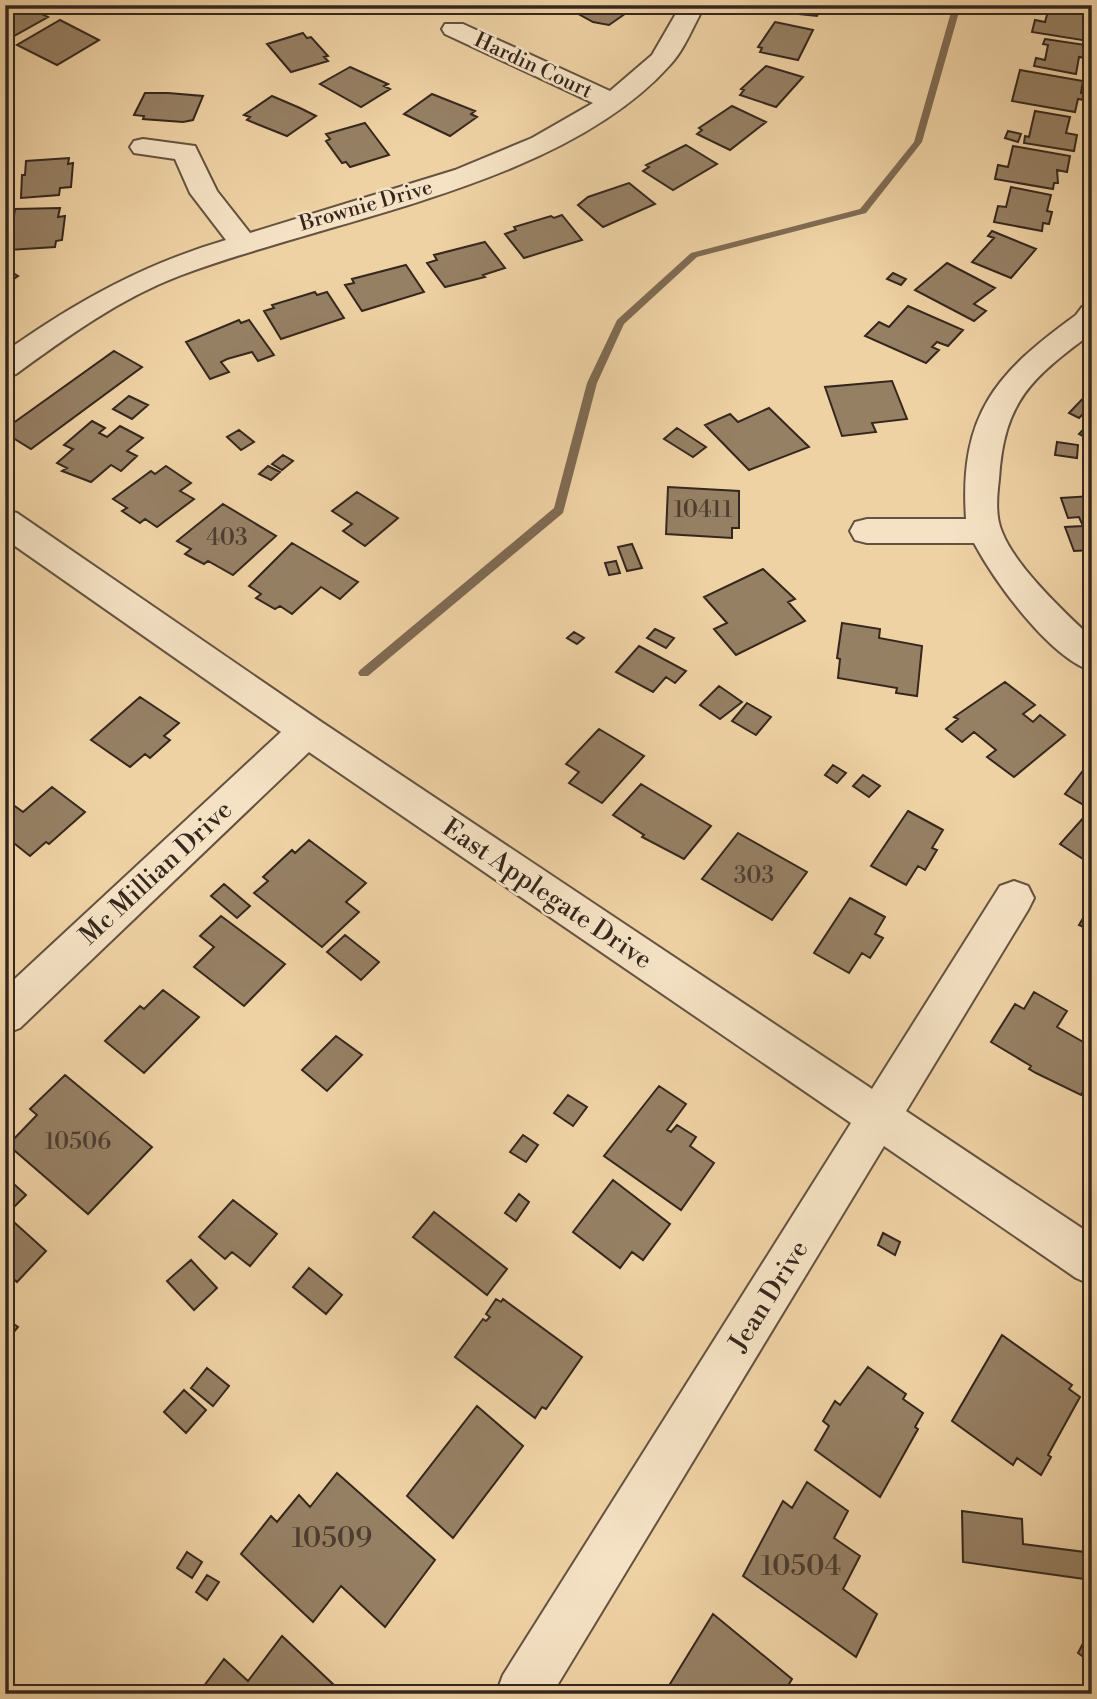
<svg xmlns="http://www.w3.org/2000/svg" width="1097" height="1699" font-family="'Libre Bodoni',serif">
<rect width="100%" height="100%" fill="#efd2a4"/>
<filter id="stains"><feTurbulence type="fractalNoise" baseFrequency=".00286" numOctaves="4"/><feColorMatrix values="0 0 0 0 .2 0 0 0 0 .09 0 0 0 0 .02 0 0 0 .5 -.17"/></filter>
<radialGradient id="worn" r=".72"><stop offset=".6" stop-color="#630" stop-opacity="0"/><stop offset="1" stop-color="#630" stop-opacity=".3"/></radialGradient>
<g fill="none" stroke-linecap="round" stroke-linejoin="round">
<!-- stream -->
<path fill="#7f6b53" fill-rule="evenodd" d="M953 5H961L922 142 866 213 697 257 624 324 597 383 563 513 368 676H360L358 673 360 670 554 508 587 383 617 320 691 253 860 209 914 142Z"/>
</g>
<!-- building -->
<path fill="#968064" stroke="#35271e" stroke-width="2" d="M5 5H23L48 17 5 41Z
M622 5 632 9 609 25 593 22 566 7Z
M776 5H822L817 16 778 12 780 7Z
M1041 5 1092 11V25H1087L1086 29 1092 30 1088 41 1032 32 1035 20 1045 22 1048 11 1039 10Z
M60 20 99 40 57 65 17 45Z
M775 22 813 30 798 60 760 52 762 48 758 47Z
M303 33 307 38 311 37 328 56 324 57 328 61 291 72 267 44Z
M1045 39 1092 46V59L1079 57 1076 74 1034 66 1036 58 1045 60 1048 45 1043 44Z
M766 66 803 77 776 107 740 95 744 90 741 89Z
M350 67 388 84 384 86 390 89 361 107 320 84Z
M1020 70 1083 81 1081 93 1085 94 1084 100 1078 99 1075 112 1012 101Z
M145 93H168L203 96 193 120 183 122 143 119 144 116 134 115Z
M432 94 475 111 471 114 477 117 450 136 404 114Z
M272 96 300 108 316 116 287 136 247 120 250 117 244 115Z
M732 106 766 122 730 150 697 134 702 130 699 128Z
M1035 111 1070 117 1066 133 1077 135 1074 151 1024 143 1025 136 1029 137Z
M365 123 389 155 350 167 346 162 342 163 326 141 330 139 326 134Z
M1008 131 1021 134 1018 142 1005 138Z
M686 145 717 164 673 190 643 171 649 167 646 165Z
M1013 146 1070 156 1067 172 1057 170 1058 183H1054L1053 189 995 179 998 165 1008 167Z
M69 158 68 164 73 163 71 187 60 188 59 195 21 198 22 175H25L26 161Z
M629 183 655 204 603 227 578 205 588 197Z
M1011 187 1051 195 1047 211 1052 212 1049 224 1043 223 1042 231 994 222 998 206 1006 207Z
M60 208 58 217 65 216 62 240 56 241 55 247 9 250 15 209Z
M562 215 582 240 524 258 505 234 516 230 514 227 551 216 554 218Z
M992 231 1036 249 1011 278 972 262 994 238 988 236Z
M485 242 505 268 483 275 485 277 445 287 427 263 437 260 434 255Z
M947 263 995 288 974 304 986 311 974 321 915 290Z
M406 265 424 292 362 311 345 285 354 283 352 279Z
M5 268 18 276 5 285Z
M893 273 906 279 901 285 887 279Z
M315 292 317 295 327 292 344 318 281 339 264 311 274 308 272 305Z
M908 306 963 330 948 346 937 342 932 347 939 350 926 363 865 336 879 322 889 327Z
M239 320 241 323 249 320 274 355 258 361 252 352 227 359 221 362 229 372 210 379 186 342Z
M114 351 142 367 31 449 5 433V429Z
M892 381 907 419 872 423 876 432 842 436 825 387Z
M1092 389V417L1084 413 1079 418 1069 413Z
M129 396 148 405 132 419 113 409Z
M769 408 809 447 749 470 705 425 730 414 738 422Z
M1092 420V441L1079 434Z
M92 421 105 428 99 433 107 437 120 426 143 438 127 451 137 456 121 471 111 465 91 482 62 471 67 468 57 463 73 449 64 445Z
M677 428 706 447 693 457 664 439Z
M239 430 254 442 241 450 227 437Z
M1057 442 1078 445 1077 458 1055 455Z
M283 455 293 461 282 470 272 464Z
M166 466 191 483 180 491 194 499 157 527 145 519 140 523 122 511 127 508 113 499 151 471 155 474Z
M268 466 280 472 271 480 259 474Z
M668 487 739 491V528H732V538L666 534Z
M357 492 398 518 365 546 343 531 352 524 332 511Z
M1092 496V550L1074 551 1065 527 1083 526 1079 517 1068 518 1061 498Z
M223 504 276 536 233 575 208 561 204 564 185 554 191 549 177 541Z
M292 543 358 582 340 599 321 587 292 614 280 606 275 609 256 598 261 594 249 586Z
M632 544 642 568 627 571 618 547Z
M616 561 620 573 609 575 605 563Z
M763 569 795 599 788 602 805 621 736 655 714 629 727 623 704 597Z
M842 623 880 629 879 638 922 646 917 696 896 693 897 688 838 678 840 659 837 658Z
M655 629 674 638 666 648 647 638Z
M574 632 584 638 577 644 567 638Z
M639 646 686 671 675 683 666 677 653 692 616 672Z
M1005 682 1035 705 1023 714 1033 722 1040 715 1065 735 1014 777 987 757 996 750 974 732 962 742 946 729 958 719 954 717Z
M719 686 742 702 720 719 700 705Z
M140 697 179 723 164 736 170 740 150 758 145 754 130 767 91 740Z
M747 703 771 717 756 735 732 721Z
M599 729 644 756 602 803 569 783 579 772 566 764Z
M1092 759V810L1065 794Z
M833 765 846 773 837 783 825 775Z
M863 775 880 786 869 797 853 786Z
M641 784 711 826 684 859 642 837 644 835 613 815Z
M52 787 85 812 49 844 46 842 30 856 5 836V799L23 812Z
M908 811 943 830 932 848 937 850 925 870 918 866 906 885 871 866Z
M1084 817 1092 822V850L1083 859 1060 844Z
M738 833 807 872 772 920 702 879Z
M309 840 366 883 346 902 359 912 322 947 254 893 268 881 263 877 292 850 295 853Z
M224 884 250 906 237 918 211 896Z
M850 898 885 917 875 934 883 938 870 958 862 953 849 973 814 953Z
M1086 913 1092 916V931L1079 925Z
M221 916 285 964 244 1006 194 967 214 947 200 936Z
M345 935 379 962 361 980 327 952Z
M163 990 199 1017 144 1073 105 1041 140 1006 144 1009Z
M1034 992 1067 1011 1057 1027 1092 1047V1076L1081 1095 1036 1073 1029 1069 1031 1066 991 1042 1015 1004 1024 1009Z
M336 1036 362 1055 327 1091 302 1070Z
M65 1075 152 1147 88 1214 8 1145 37 1115 30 1109Z
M659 1086 686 1104 667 1130 671 1132 677 1125 696 1137 690 1146 714 1163 681 1210 604 1156Z
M568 1095 587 1107 573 1126 554 1113Z
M523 1135 538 1145 526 1162 510 1152Z
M5 1176 26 1195 6 1215 46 1251 17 1282 5 1271Z
M613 1180 670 1224 643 1260 632 1252 620 1268 573 1232Z
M519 1194 529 1202 516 1221 505 1213Z
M233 1200 277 1234 250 1266 232 1252 225 1259 199 1237Z
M434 1212 507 1269 487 1295 413 1237Z
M883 1233 900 1242 895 1255 878 1245Z
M191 1260 217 1288 194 1310 167 1281Z
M309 1268 342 1295 326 1314 293 1287Z
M496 1299 501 1302 503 1299 582 1357 546 1409 542 1407 535 1418 455 1357 483 1319 486 1321 490 1317 486 1314Z
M5 1318 18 1327 5 1343Z
M1002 1335 1072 1385 1069 1389 1080 1397 1048 1455 1051 1457 1041 1475 1017 1458 1013 1465 952 1421Z
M868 1367 906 1394 903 1399 923 1413 915 1427 918 1429 880 1497 815 1450 829 1426 823 1421 835 1401 840 1405Z
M207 1368 229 1386 213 1406 191 1388Z
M184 1390 206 1410 186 1433 164 1412Z
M477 1406 523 1446 453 1538 407 1496Z
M337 1473 435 1560 385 1627 341 1586 313 1622 241 1554 271 1516 277 1522 299 1495 310 1507Z
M807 1482 848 1511 834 1538 860 1556 843 1589 877 1614 856 1657 743 1576 783 1501 792 1508Z
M962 1511 1022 1519 1023 1544 1092 1553V1580L963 1562Z
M187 1552 202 1562 192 1578 177 1568Z
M207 1575 219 1582 207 1600 196 1592Z
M713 1614 792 1679 789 1684 801 1694H681L670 1684Z
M1090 1630 1092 1632V1663L1078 1653Z
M282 1636 335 1686 330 1694H198L224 1659 248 1681Z"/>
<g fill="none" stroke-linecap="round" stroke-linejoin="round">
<defs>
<path id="minor" d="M681 5H705C694 24 685 49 670 65 561 187 328 219 179 276 119 299 67 337 16 374L5 377V352C75 302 144 264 226 240L190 193 175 159 134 153 130 147 134 141 143 139 195 146 217 191 250 233 455 170 532 138 593 103 445 34 442 29 445 24H463L610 91 652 55Z
M1092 304V333C1032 378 1004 400 999 479 997 496 995 516 1002 532 1015 566 1065 613 1092 638V671C1049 657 995 582 974 543H867L855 540 850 531 855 522 867 519H966C959 414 996 373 1076 315L1082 307Z
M5 510 17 513 320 721 872 1089 1000 886 1014 881 1028 886 1034 898 1028 910 906 1111 1092 1235V1285L1076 1278 884 1146 552 1694H496L503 1675 851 1123 309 752 20 1028 5 1034V988L281 732 5 539Z"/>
</defs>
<!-- minor casing -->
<use href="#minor" stroke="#645240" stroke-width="4"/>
<!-- minor -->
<use href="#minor" fill="#f5e2c4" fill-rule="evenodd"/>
</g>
<g text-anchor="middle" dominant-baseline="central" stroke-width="5" stroke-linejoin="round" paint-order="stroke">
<!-- far-street labels -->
<g font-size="21" fill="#35271e" stroke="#f5e2c4">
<text transform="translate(533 66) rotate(25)">Hardin Court</text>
<text transform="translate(366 206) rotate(-16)">Brownie Drive</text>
</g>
<!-- number labels -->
<g font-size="23" fill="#4d3d30">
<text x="703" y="510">10411</text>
<text x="227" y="538">403</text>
<text x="754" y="876">303</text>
<text x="78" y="1142">10506</text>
</g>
<!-- street labels -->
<g font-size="26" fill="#35271e" stroke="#f5e2c4">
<text transform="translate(156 873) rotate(-43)">Mc Millian Drive</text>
<text transform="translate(547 894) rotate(34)">East Applegate Drive</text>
<text transform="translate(769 1296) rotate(-58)">Jean Drive</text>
</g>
<!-- near-number labels -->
<g font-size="28" fill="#4d3d30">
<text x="332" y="1538">10509</text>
<text x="801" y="1566">10504</text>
</g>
</g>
<!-- margin -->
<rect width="1097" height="1699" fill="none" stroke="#efd2a4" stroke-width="28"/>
<rect x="7" y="7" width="1083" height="1685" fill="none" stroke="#35271e" stroke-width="3.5"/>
<rect x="14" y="14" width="1069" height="1671" fill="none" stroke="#35271e" stroke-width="2"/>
<rect width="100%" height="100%" filter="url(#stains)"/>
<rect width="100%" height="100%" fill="url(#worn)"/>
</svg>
